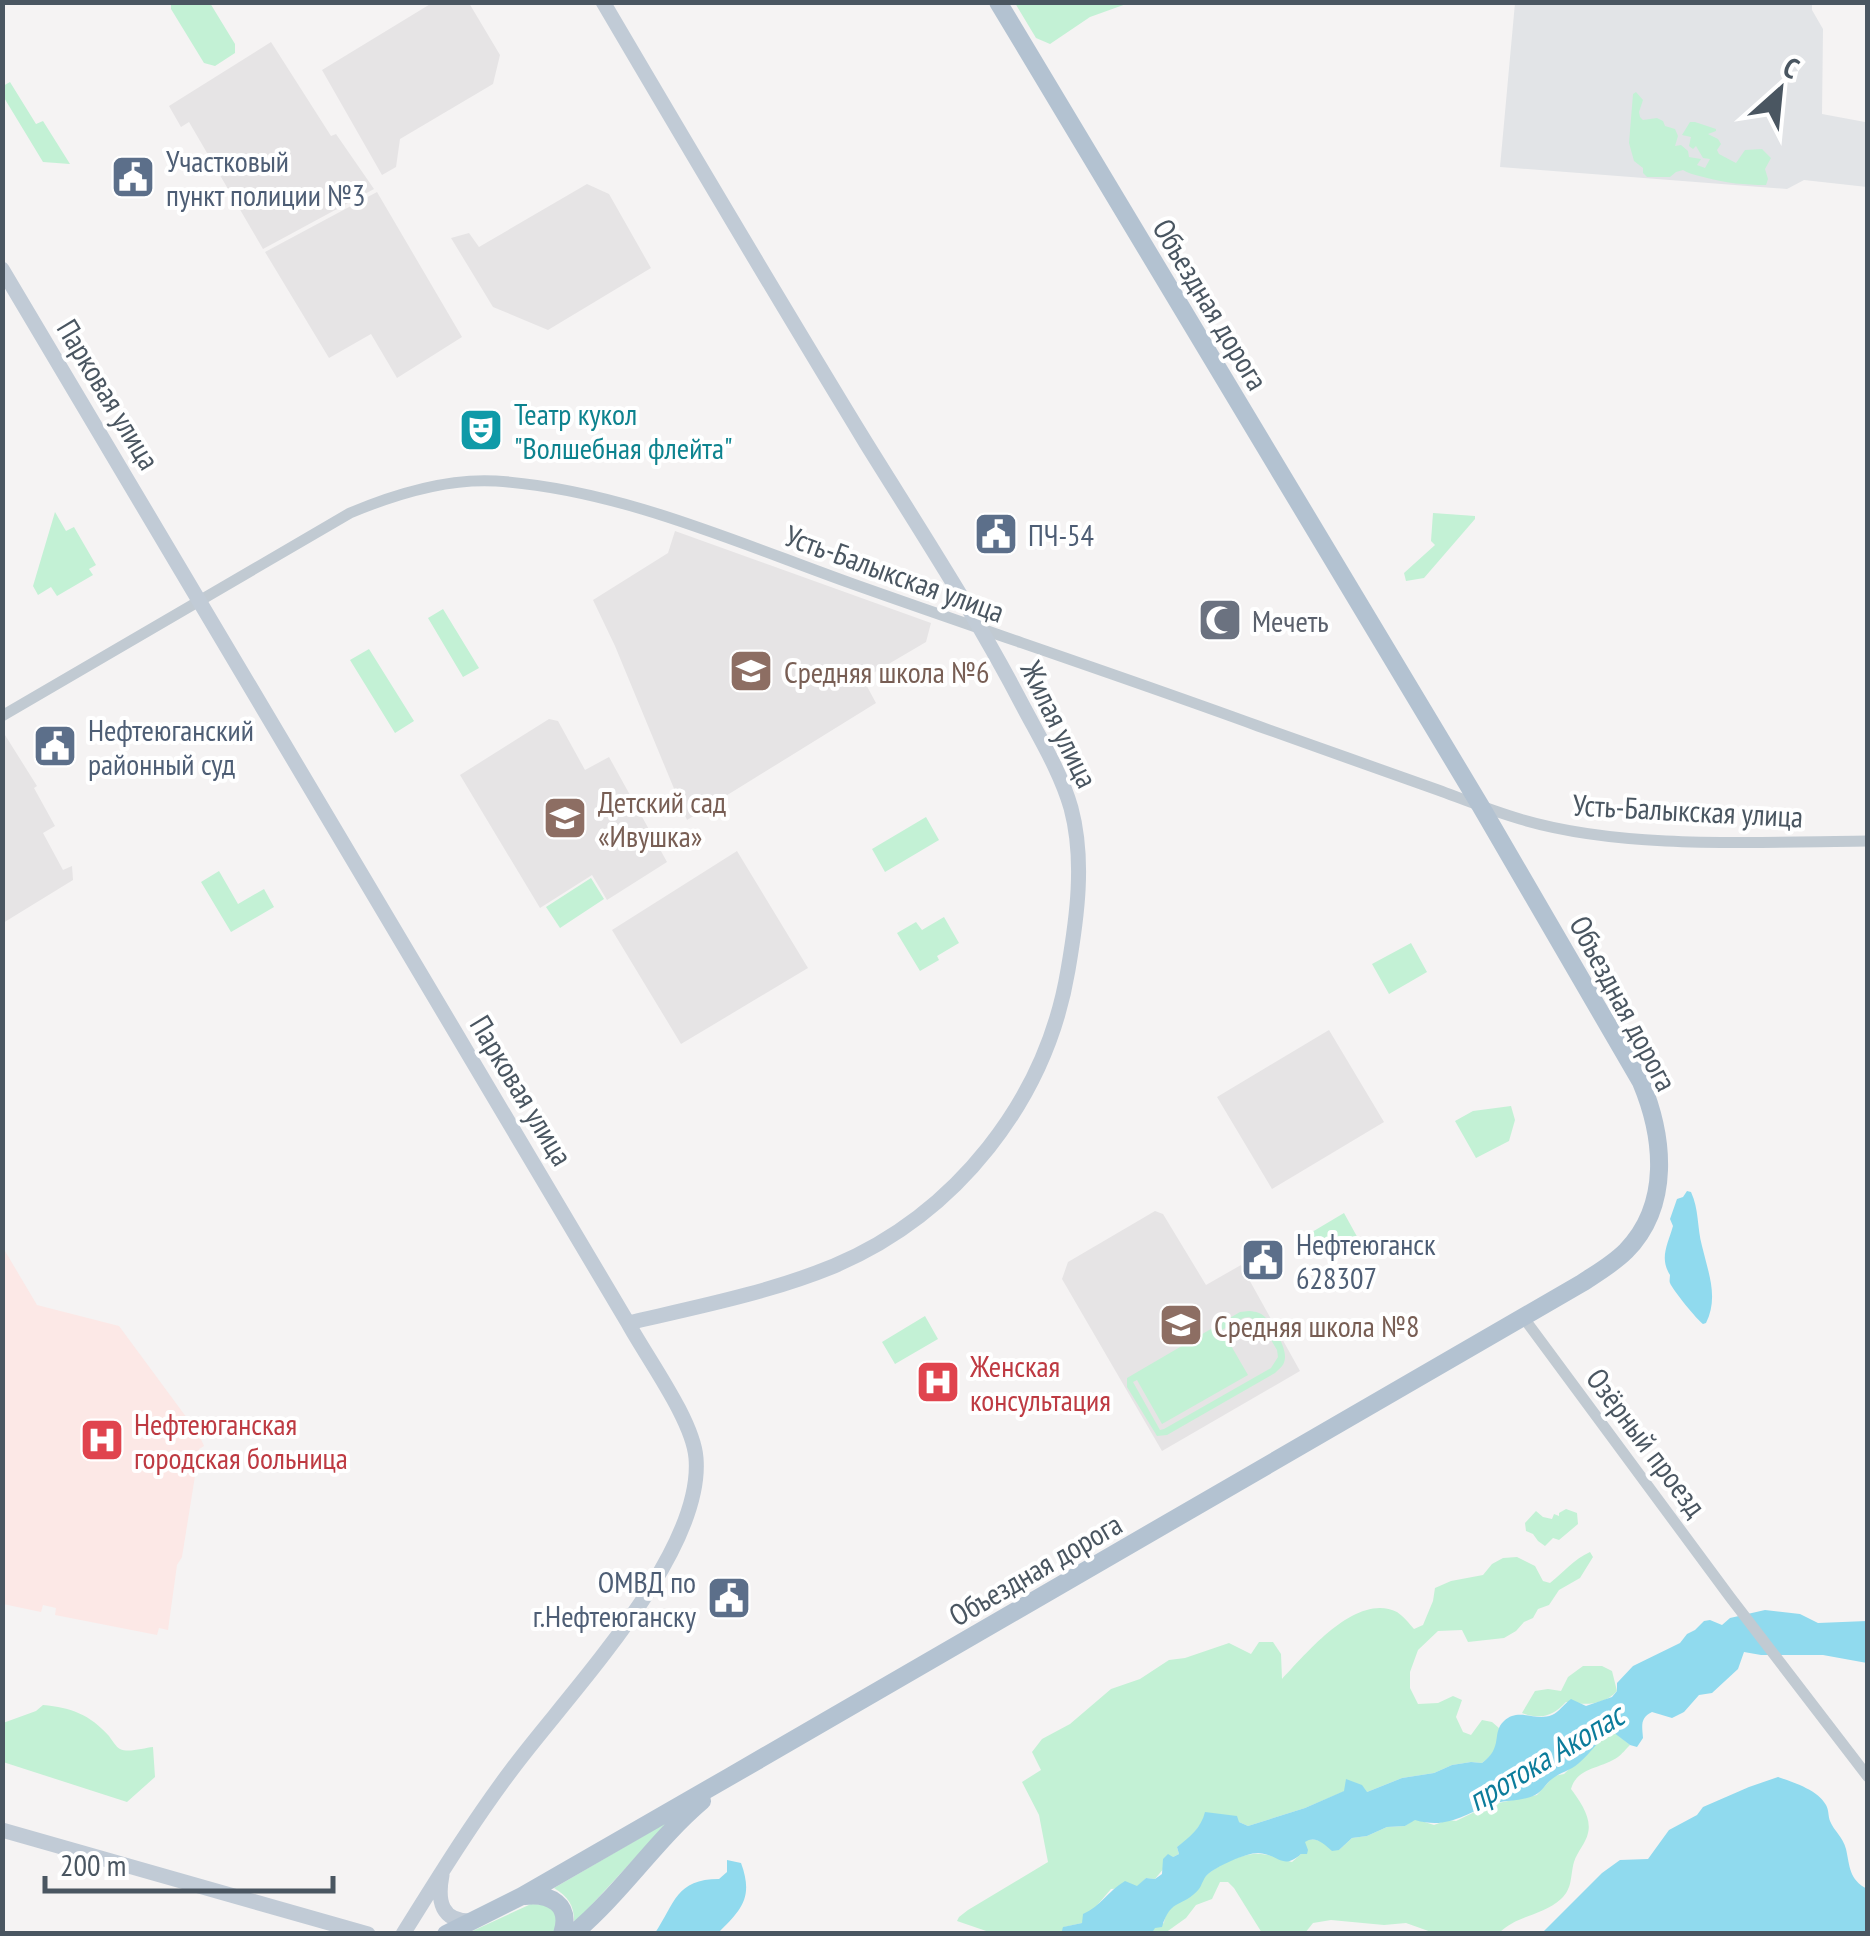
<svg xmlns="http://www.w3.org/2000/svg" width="1870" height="1936" font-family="'PT Sans Narrow',sans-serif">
<rect width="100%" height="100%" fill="#f5f3f3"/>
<!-- education -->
<path fill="#e6e4e5" d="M432 3H469L500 55 493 84 400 139 396 167 382 175 322 70Z
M271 42 331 136 336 134 374 189 263 249 189 122 181 127 169 106Z
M587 184 609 194 651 268 548 330 493 307 451 238 469 233 479 247Z
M377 192 462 337 397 378 371 334 329 358 265 252Z
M675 531 931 623 926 642 863 679 876 703 687 820 615 646 593 600 668 553Z
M549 719 558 721 585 770 609 757 667 862 607 900 592 875 540 908 460 775Z
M5 735 37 786 34 788 55 826 43 833 63 870 72 866 73 880 3 923 2 737Z
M737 851 808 968 681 1044 612 930Z
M1329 1030 1384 1122 1272 1189 1217 1097Z
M1155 1211 1163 1214 1206 1285 1241 1265 1300 1371 1162 1451 1062 1279 1068 1262Z"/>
<!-- medical -->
<path fill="#fce8e6" d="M2 1246 37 1305 119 1326 198 1433 204 1446 199 1449 201 1463 195 1476 182 1557 177 1565 168 1630 159 1628 157 1635 55 1615 56 1608 43 1605 41 1612 3 1604Z"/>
<!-- airport -->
<path fill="#e2e4e7" d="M1515 3H1812V10L1823 29 1822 114 1865 122 1867 120V187L1804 180 1787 189 1500 167Z"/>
<!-- green -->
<path fill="#c3f1d5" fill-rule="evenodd" d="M171 3H210L235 44V53L215 66 204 63 171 9Z
M1015 3H1129L1090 17 1050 44 1036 38Z
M10 82 36 124 43 121 70 164 43 162 3 96V86Z
M1636 92 1643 100 1639 112 1640 117 1643 120 1657 118 1663 121 1665 126 1675 129 1678 136 1675 146 1681 145 1688 151 1689 157 1701 159 1697 165 1705 168 1710 159 1703 158 1696 146 1693 149 1689 146 1691 137 1682 135 1690 122H1695L1716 129V131L1708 134 1718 139 1721 144 1717 150 1719 154 1736 163 1745 150 1762 149 1771 158 1765 169 1768 179 1766 185C1743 185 1728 183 1707 178 1697 175 1692 175 1683 170L1676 172 1670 177H1647L1643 173V168L1634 161 1629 143 1633 94Z
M55 512 66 531 74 527 96 565 89 569 93 575 57 596 51 587 38 595 33 586Z
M1433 513 1475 516V519L1424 578 1406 581 1404 573 1435 545 1431 541Z
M443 609 479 668 463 677 428 618Z
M369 649 414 721 395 733 350 660Z
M926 817 939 840 885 872 872 849Z
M219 871 238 904 264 889 274 907 231 932 201 882Z
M591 878 604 899 560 928 546 907Z
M944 917 959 943 937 956 939 960 920 971 897 933 916 922 922 930Z
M1411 943 1427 972 1389 994 1372 964Z
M1511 1106 1515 1120 1509 1141 1476 1158 1455 1121 1473 1111Z
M1344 1213 1365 1251 1354 1258 1307 1235Z
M1249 1311C1257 1312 1260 1312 1266 1318 1274 1326 1286 1347 1285 1358 1284 1366 1281 1367 1275 1373L1167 1435 1157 1436 1127 1387V1378L1240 1312ZM1249 1317 1261 1323 1277 1350 1278 1357 1271 1368 1164 1429 1160 1430 1133 1382 1137 1380 1162 1424 1248 1375 1222 1330 1243 1318Z
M925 1316 938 1339 895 1364 882 1342Z
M1566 1509 1577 1513 1578 1524 1559 1540 1553 1538 1545 1546 1538 1541 1533 1534 1526 1531 1525 1523 1536 1511 1543 1517 1552 1519 1554 1514 1559 1516V1513Z
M1590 1552 1593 1557 1580 1578 1559 1590 1549 1605 1538 1609 1533 1618 1524 1622 1516 1631 1504 1638 1468 1642 1462 1630 1438 1631 1418 1650 1410 1672V1688L1418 1704 1438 1703 1453 1696 1462 1700 1456 1717 1463 1732 1471 1735 1482 1720 1492 1722 1499 1728C1499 1744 1495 1754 1482 1763L1471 1762 1452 1765 1434 1773 1402 1778 1367 1792 1345 1791 1305 1808 1248 1826 1239 1822H1202L1191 1837 1177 1847 1179 1854 1173 1857 1155 1879 1146 1878 1137 1887 1111 1889 1082 1923 1064 1927 1061 1933H992L957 1921 959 1917 968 1910 1048 1862 1039 1815 1022 1782 1041 1770 1032 1752 1042 1739 1070 1724 1111 1689 1140 1679 1169 1660 1185 1658 1229 1643 1251 1654 1259 1642H1273L1281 1654 1282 1679C1306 1654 1356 1592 1397 1612 1403 1616 1409 1623 1414 1629L1423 1625 1433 1601 1435 1588 1451 1581 1483 1575 1492 1564 1503 1558 1517 1557 1535 1566 1543 1581 1550 1583C1564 1572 1574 1559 1590 1552Z
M1583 1666H1602L1612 1671 1617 1691C1603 1706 1584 1705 1566 1702 1553 1716 1541 1720 1522 1713L1535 1691 1548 1689 1561 1691 1568 1677Z
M43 1705C72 1708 89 1714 109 1736 112 1740 116 1747 120 1749 128 1753 144 1748 153 1747L155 1777 127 1802 3 1762V1723L36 1711Z
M1613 1731 1630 1745C1627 1748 1621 1755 1618 1757 1601 1769 1577 1767 1571 1789 1580 1801 1592 1818 1588 1833 1586 1843 1577 1852 1574 1862 1570 1876 1573 1888 1561 1899 1542 1916 1517 1915 1499 1933H1434L1406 1923 1384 1925 1331 1920 1313 1923 1305 1933H1262L1234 1888 1228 1882H1220L1212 1899 1196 1905 1186 1918 1165 1933 1152 1934 1154 1928 1164 1923C1166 1907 1177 1904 1189 1896 1202 1888 1200 1879 1209 1873 1220 1864 1240 1855 1253 1854 1265 1852 1281 1859 1292 1862L1301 1854 1304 1841C1316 1836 1328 1845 1339 1850L1352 1838 1367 1836 1387 1827 1405 1826 1415 1819 1434 1825 1448 1820 1456 1821 1489 1805 1537 1795 1554 1776 1564 1774 1595 1744Z
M669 1821 574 1924C575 1907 569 1897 554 1888Z
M531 1904 548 1905 557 1916 554 1933 466 1934Z"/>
<!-- water -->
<path fill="#90daee" d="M1687 1191 1691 1192C1699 1209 1697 1227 1702 1246 1708 1272 1719 1297 1706 1323L1703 1324C1698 1321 1672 1289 1670 1283 1669 1281 1670 1278 1670 1275 1659 1258 1668 1244 1673 1226L1670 1219 1677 1199 1683 1197Z
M1765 1610 1800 1614 1818 1623 1867 1621V1663L1823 1655H1761L1744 1652 1738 1669 1712 1693 1699 1695 1684 1712 1672 1718 1652 1712C1640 1718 1642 1725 1643 1738L1637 1747 1630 1745 1613 1732C1598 1739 1591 1753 1579 1763 1570 1771 1560 1772 1552 1779 1546 1783 1542 1792 1535 1795 1524 1801 1508 1800 1496 1803 1464 1813 1449 1830 1415 1820L1405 1826 1387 1827 1367 1836 1352 1838 1339 1850 1332 1851C1324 1844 1315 1835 1305 1842L1308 1850 1307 1854H1301C1282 1871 1279 1854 1258 1853 1246 1853 1215 1867 1207 1875 1203 1879 1202 1885 1199 1889 1183 1908 1171 1897 1162 1927L1155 1928 1152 1933 1061 1934 1063 1927 1082 1923 1083 1914C1101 1906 1108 1891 1125 1881L1137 1886 1146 1878 1155 1879 1162 1874 1163 1859 1168 1854 1173 1857 1179 1854 1177 1847C1190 1837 1201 1828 1205 1812L1237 1816 1239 1822 1248 1826 1305 1808 1344 1791 1346 1779 1362 1785 1367 1792 1402 1778 1434 1773 1452 1765 1471 1762 1482 1763C1504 1747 1491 1733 1504 1721 1519 1707 1535 1722 1552 1715 1559 1712 1564 1704 1571 1699L1586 1706 1612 1697 1617 1691V1683L1633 1666 1680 1643 1687 1634 1695 1630 1704 1621 1710 1620 1722 1625 1730 1618Z
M1778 1777C1793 1782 1818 1790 1826 1805 1829 1810 1828 1816 1830 1821 1834 1831 1843 1837 1846 1849 1850 1867 1849 1879 1867 1889V1933H1542L1602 1873 1620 1860 1648 1859 1669 1830 1697 1815 1703 1807 1749 1787Z
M727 1860 741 1863C754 1898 741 1910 718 1933H655C675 1903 676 1879 719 1879L727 1872Z"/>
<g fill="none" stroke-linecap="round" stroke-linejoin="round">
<!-- minor -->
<path stroke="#c1cad2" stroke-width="11" d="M2 716 350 513C395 494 446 478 496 481 619 489 738 543 853 584 988 632 1124 677 1258 726 1318 747 1378 769 1438 790 1465 800 1492 811 1520 819 1623 850 1760 842 1868 841
M1523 1317 1730 1597 1868 1777"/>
<!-- secondary -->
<path stroke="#c1cbd6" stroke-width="15" d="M603 2C690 150 777 297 866 443 920 530 977 617 1024 708 1041 740 1061 773 1071 808 1085 860 1077 918 1068 970 1046 1101 956 1214 834 1266 768 1293 697 1307 628 1323
M2 269 628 1323C647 1358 693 1420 696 1458 704 1554 568 1694 513 1768 473 1821 438 1878 403 1934
M2 1830 368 1934
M442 1875C437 1901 441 1922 472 1921"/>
<!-- primary -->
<path stroke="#b3c2d1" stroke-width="18" d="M524 1896C550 1893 572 1904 562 1934
M446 1934 522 1896 729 1777 1582 1283C1597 1273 1613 1264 1626 1251 1671 1205 1664 1137 1641 1082L1480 805 998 2
M573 1934C621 1894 655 1841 702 1801"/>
</g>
<!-- icons -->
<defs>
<symbol id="civic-square" viewBox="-11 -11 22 22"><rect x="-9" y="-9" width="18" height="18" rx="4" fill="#5c6f8a" stroke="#fff"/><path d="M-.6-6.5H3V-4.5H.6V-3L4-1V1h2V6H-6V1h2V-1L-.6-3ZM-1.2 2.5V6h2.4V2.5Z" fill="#fff"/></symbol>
<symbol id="theatre-square" viewBox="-11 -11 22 22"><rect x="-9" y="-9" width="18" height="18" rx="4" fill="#0f9aa8" stroke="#fff"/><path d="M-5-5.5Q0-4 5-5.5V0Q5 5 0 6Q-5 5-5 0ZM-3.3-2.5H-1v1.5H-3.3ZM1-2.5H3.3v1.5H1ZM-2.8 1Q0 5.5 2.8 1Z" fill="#fff"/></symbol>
<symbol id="mosque-square" viewBox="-11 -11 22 22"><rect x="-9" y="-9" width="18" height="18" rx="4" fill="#6b7280" stroke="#fff"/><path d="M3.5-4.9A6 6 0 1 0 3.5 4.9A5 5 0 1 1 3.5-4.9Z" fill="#fff"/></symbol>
<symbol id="school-square" viewBox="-11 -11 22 22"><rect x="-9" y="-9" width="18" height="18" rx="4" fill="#8d6e63" stroke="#fff"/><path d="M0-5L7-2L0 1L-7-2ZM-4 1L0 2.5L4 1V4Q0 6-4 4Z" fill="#fff"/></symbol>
<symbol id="hospital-square" viewBox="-11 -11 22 22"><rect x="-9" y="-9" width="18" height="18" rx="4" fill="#e0444e" stroke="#fff"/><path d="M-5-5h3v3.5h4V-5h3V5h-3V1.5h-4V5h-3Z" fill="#fff"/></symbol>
</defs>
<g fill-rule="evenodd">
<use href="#civic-square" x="108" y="152" width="50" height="50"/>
<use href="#theatre-square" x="456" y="405" width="50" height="50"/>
<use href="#civic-square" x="971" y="509" width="50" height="50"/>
<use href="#mosque-square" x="1195" y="595" width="50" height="50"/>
<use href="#school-square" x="726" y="646" width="50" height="50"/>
<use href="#civic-square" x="30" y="721" width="50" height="50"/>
<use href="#school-square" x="540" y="793" width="50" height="50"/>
<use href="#civic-square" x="1238" y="1235" width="50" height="50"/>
<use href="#school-square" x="1156" y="1300" width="50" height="50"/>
<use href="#hospital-square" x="913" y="1357" width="50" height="50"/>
<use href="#hospital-square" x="77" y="1415" width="50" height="50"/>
<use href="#civic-square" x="704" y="1573" width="50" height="50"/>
</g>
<g text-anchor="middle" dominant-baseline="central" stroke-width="8" stroke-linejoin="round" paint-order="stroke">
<!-- service labels -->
<g font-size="30" fill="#4e5e75" stroke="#fff" text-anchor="start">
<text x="166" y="160">Участковый<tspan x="166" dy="34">пункт полиции №3</tspan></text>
<text x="1028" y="534">ПЧ-54</text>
<text x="88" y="729">Нефтеюганский<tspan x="88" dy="34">районный суд</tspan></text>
<text x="1296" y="1243">Нефтеюганск<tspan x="1296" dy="34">628307</tspan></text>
<text x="696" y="1581" text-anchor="end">ОМВД по<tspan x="696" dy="34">г.Нефтеюганску</tspan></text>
</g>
<!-- street labels -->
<g font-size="30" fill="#4a5661" stroke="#fff">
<text transform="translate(1211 304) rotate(59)">Объездная дорога</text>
<text transform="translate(109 394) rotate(59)">Парковая улица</text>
<text transform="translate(895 573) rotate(20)">Усть-Балыкская улица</text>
<text transform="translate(1060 724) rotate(64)">Жилая улица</text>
<text transform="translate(1688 810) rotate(3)">Усть-Балыкская улица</text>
<text transform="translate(1624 1003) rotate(62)">Объездная дорога</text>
<text transform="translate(522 1090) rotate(59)">Парковая улица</text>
<text transform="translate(1647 1442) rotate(53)">Озёрный проезд</text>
<text transform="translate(1035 1569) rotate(-30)">Объездная дорога</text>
</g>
<!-- culture labels -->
<g font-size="30" fill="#0d838f" stroke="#fff" text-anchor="start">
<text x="514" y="413">Театр кукол<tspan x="514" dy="34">"Волшебная флейта"</tspan></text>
</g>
<!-- worship labels -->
<g font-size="30" fill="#5b616d" stroke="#fff" text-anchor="start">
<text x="1252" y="620">Мечеть</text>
</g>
<!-- education labels -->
<g font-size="30" fill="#785e54" stroke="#fff" text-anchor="start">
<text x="784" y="671">Средняя школа №6</text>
<text x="598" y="801">Детский сад<tspan x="598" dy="34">«Ивушка»</tspan></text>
<text x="1214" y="1325">Средняя школа №8</text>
</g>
<!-- health labels -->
<g font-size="30" fill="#be3a42" stroke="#fff" text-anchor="start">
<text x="970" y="1365">Женская<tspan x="970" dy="34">консультация</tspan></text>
<text x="134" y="1423">Нефтеюганская<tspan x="134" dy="34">городская больница</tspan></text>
</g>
<!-- water labels -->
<g font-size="32" font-style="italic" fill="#0c7c9b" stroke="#fff">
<text transform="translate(1545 1757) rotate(-31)">протока Акопас</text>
</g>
</g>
<!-- border -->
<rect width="1870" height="1936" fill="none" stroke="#4a5661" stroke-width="10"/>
<!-- north arrow -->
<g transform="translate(1780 90) rotate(27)" stroke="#ffffff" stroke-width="8" paint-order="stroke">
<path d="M0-8L18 38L0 25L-18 38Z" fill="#4a5661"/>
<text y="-15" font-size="28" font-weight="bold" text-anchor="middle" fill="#4a5661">С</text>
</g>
<!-- scale -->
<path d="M45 1876v15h288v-15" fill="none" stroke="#4a5661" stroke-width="5"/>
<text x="60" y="1876" font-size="30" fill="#4a5661" stroke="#ffffff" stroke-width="8" paint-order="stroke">200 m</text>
</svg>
